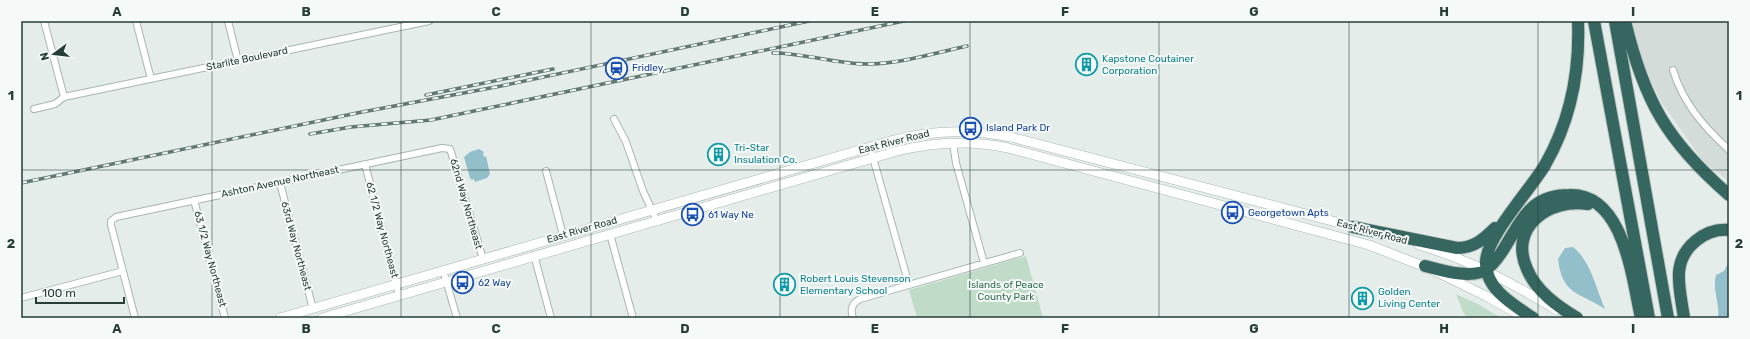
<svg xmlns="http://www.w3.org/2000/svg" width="1750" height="339" font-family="Rubik,sans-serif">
<rect width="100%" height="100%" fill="#e5edea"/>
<!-- built -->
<path fill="#d3dcd9" d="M1631 21H1729V182L1703 161 1661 102 1645 69Z"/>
<!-- green -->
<path fill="#c1dbc9" d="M1026 256 1043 318H917L909 290Z
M1456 294 1480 305 1501 318H1468L1463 312Z"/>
<!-- water -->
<path fill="#93bfcb" d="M479 149 484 152 483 154 484 157 486 156 490 174 487 178 475 182 474 179 472 180 470 178 464 157 470 152Z
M1573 247C1591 261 1596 289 1605 309 1579 292 1562 295 1558 259L1565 248Z
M1729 262V318L1723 317 1718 318C1720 303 1712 290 1716 275L1724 271Z"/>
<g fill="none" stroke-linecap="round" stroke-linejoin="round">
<defs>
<path id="minor" d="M44 21 64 97
M136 21 151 79
M228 21 238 61
M1673 70C1683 103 1704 127 1729 150
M64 97 429 21
M34 109 55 104 64 97
M614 119 626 142 643 191 657 221
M953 143 956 163 984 263
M870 147 909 285
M365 164 399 295
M546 171 563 235
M280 183 313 309
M194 200 225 318
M610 234 633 318
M534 255 551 318
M443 270 457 318
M21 298 123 271
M135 318 111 225V221L116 217 442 148 450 149 451 152 483 259
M853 318C850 310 852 303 860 299L1020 253"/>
<path id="secondary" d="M1419 245C1471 260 1511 283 1557 310
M280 318 894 140C933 130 971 129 1011 137L1359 228
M322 318 897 151C934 142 971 140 1008 148L1369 245 1433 270 1486 296 1520 315"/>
<path id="motorway" d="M1594 21 1649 318
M1615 21 1668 318
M1625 21C1644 101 1667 141 1729 195
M1353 227 1457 248C1474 248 1484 239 1495 228
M1425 266C1441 270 1472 280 1487 269 1506 254 1514 223 1534 206 1544 198 1557 195 1569 195 1624 193 1632 278 1641 318
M1533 318C1514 305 1486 290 1486 263 1485 238 1531 189 1545 165 1571 120 1580 72 1578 21
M1577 318C1557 306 1536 291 1527 269 1508 227 1549 198 1588 204
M1684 318C1682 303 1678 287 1679 272 1681 247 1705 228 1729 230"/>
</defs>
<!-- minor casing -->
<use href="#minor" stroke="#a8b5b1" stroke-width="8"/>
<!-- secondary casing -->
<use href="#secondary" stroke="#a5b7b2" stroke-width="10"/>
<!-- motorway casing -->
<use href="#motorway" stroke="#c2c9c7" stroke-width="14"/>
<!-- minor -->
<use href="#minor" stroke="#fff" stroke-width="6"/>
<!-- secondary -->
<use href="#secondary" stroke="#fff" stroke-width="9"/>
<!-- motorway -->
<use href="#motorway" stroke="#35665f" stroke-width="12"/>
<defs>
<path id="rail" d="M773 53C806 53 838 65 870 64 903 63 935 53 967 46
M426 95 553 69
M310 134 351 127 431 120 904 21
M21 183 357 113 501 86 809 21"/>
</defs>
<!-- rail casing -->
<use href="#rail" stroke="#617873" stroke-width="3.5"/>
<!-- rail -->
<use href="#rail" stroke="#f5f9f8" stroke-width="2" stroke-dasharray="6" stroke-linecap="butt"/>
</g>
<!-- grid -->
<path fill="none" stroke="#263d38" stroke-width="1" stroke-opacity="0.55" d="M212 21V318M401 21V318M591 21V318M780 21V318M970 21V318M1159 21V318M1349 21V318M1538 21V318M21 170H1729"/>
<!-- icons -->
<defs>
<symbol id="building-ring" viewBox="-11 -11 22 22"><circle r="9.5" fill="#f5f9f8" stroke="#0f9aa8" stroke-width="1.5"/><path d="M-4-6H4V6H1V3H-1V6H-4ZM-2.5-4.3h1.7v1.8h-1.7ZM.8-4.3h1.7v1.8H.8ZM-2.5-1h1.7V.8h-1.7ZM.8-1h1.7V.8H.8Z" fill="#0f9aa8"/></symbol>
<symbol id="station-ring" viewBox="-11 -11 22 22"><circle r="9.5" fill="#f5f9f8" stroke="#1a4fb4" stroke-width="1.5"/><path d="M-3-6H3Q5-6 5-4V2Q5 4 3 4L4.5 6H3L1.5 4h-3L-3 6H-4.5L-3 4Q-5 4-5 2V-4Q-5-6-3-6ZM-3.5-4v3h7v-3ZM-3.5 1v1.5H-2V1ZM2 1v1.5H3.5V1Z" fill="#1a4fb4"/></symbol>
<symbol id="bus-ring" viewBox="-11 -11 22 22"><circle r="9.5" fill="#f5f9f8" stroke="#1a4fb4" stroke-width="1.5"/><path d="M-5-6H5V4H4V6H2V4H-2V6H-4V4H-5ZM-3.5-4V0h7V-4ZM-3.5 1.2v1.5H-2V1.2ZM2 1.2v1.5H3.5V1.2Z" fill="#1a4fb4"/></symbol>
</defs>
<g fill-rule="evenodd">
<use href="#building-ring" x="1074" y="52" width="25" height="25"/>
<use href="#station-ring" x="604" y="56" width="25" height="25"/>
<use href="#bus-ring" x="958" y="116" width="25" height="25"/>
<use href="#building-ring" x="706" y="142" width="25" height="25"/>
<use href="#bus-ring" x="1220" y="200" width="25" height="25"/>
<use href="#bus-ring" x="680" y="202" width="25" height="25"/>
<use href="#bus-ring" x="450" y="270" width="25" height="25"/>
<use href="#building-ring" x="772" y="272" width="25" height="25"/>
<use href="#building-ring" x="1350" y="286" width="25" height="25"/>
</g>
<g text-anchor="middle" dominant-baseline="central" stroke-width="4" stroke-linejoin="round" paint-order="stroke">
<!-- street labels -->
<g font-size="10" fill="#263d38" stroke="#f5f9f8">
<text transform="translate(247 59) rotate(-12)">Starlite Boulevard</text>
<text transform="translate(894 142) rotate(-14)">East River Road</text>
<text transform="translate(280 182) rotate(-12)">Ashton Avenue Northeast</text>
<text transform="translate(466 204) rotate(74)">62nd Way Northeast</text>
<text transform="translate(382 230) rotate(75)">62 1/2 Way Northeast</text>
<text transform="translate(582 230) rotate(-16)">East River Road</text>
<text transform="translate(1372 232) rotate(15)">East River Road</text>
<text transform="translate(296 246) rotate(75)">63rd Way Northeast</text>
<text transform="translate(210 259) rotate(75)">63 1/2 Way Northeast</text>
</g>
<!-- culture labels -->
<g font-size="10" fill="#0d838f" stroke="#f5f9f8" text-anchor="start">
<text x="1102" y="59">Kapstone Coutainer<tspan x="1102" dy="12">Corporation</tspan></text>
<text x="734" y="148">Tri-Star<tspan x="734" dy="12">Insulation Co.</tspan></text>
<text x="800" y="279">Robert Louis Stevenson<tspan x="800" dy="12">Elementary School</tspan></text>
<text x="1378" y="292">Golden<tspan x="1378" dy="12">Living Center</tspan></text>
</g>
<!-- transit labels -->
<g font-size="10" fill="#164399" stroke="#f5f9f8" text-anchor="start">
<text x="632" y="68">Fridley</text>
<text x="986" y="128">Island Park Dr</text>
<text x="1248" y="213">Georgetown Apts</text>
<text x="708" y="215">61 Way Ne</text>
<text x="478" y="283">62 Way</text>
</g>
<!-- park labels -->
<g font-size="10" fill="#34704f" stroke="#f5f9f8">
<text x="1006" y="285">Islands of Peace<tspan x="1006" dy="12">County Park</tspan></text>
</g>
</g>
<!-- border -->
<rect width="1750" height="339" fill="none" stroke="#f5f9f8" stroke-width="44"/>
<!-- north arrow -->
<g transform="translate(54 54) rotate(255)" stroke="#f5f9f8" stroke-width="3" paint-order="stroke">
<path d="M0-3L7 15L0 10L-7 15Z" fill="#263d38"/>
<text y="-6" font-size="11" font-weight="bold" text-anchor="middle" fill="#263d38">N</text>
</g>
<!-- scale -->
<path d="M36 297v6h88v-6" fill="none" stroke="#263d38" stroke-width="2"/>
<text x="42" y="297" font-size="12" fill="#263d38" stroke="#f5f9f8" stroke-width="3" paint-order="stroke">100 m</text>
<rect x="22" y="22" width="1706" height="295" fill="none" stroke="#263d38" stroke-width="1.5"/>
<g font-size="13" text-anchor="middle" font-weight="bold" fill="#263d38">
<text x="117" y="16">A</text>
<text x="306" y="16">B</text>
<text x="496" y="16">C</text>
<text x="685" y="16">D</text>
<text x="875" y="16">E</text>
<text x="1065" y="16">F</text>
<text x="1254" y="16">G</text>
<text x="1444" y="16">H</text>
<text x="1633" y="16">I</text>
<text x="11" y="100">1</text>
<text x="1739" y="100">1</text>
<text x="11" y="248">2</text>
<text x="1739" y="248">2</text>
<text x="117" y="333">A</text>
<text x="306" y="333">B</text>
<text x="496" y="333">C</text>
<text x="685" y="333">D</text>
<text x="875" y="333">E</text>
<text x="1065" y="333">F</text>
<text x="1254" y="333">G</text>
<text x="1444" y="333">H</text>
<text x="1633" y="333">I</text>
</g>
</svg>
